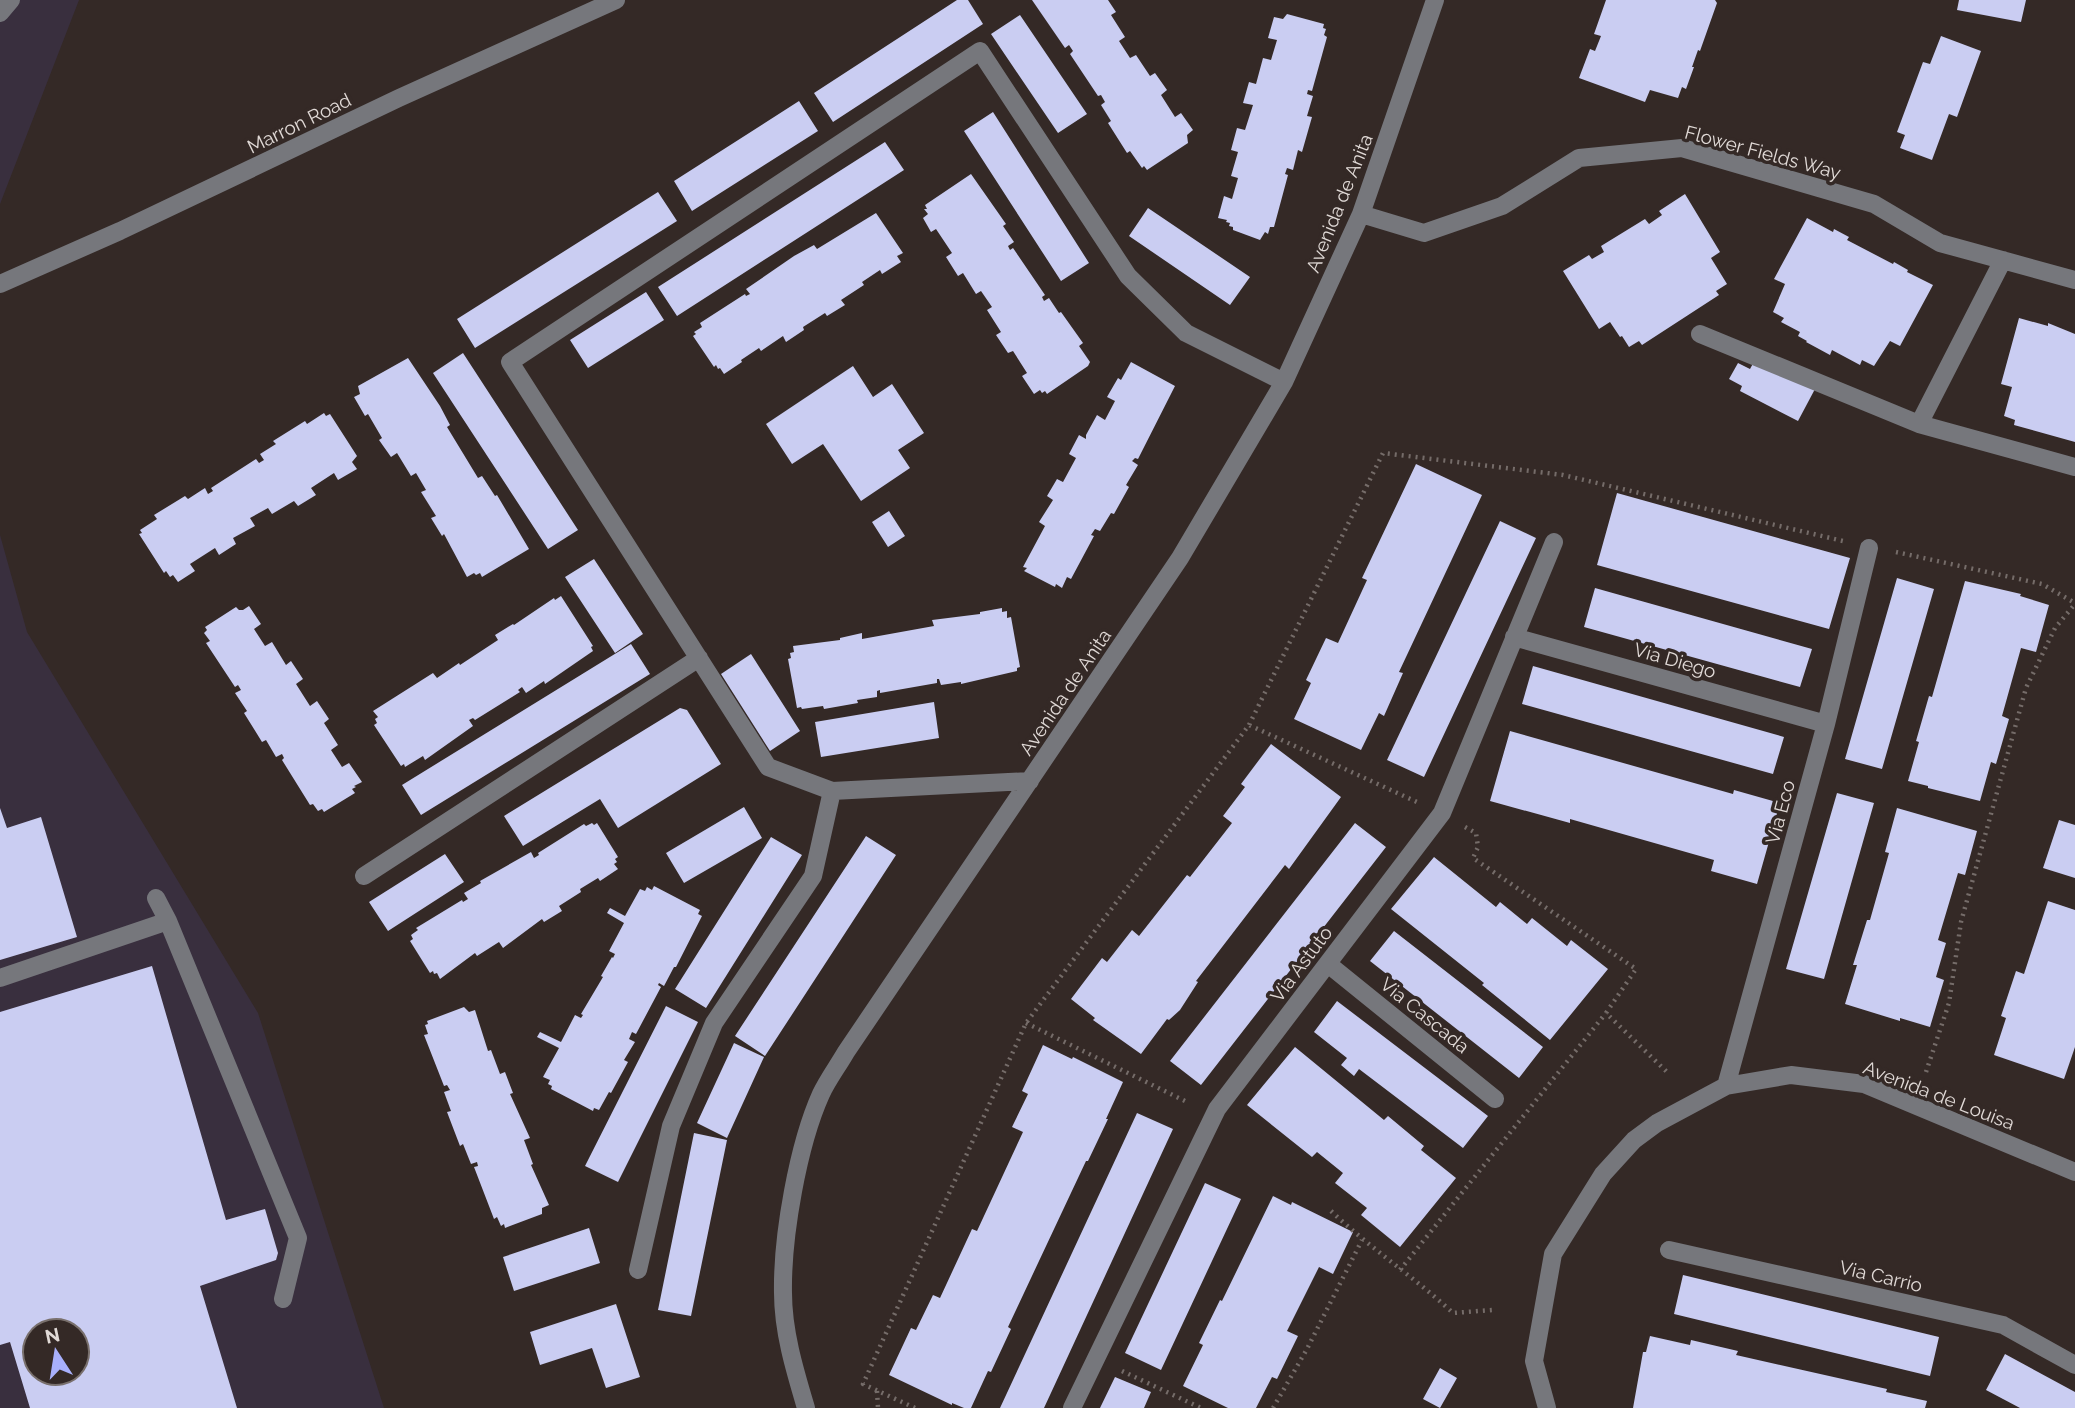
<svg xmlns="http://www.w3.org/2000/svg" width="2075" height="1408" font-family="Raleway,sans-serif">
<rect width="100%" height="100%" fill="#342926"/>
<!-- commercial -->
<path fill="#392f3e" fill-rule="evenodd" d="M0 0H79L0 204Z
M0 535 27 632 258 1013 384 1408H0ZM35 1331H77V1373H35Z"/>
<!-- building -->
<path fill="#cacdf2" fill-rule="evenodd" d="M957 0H968L983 24 833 122 814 93Z
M1032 0H1108L1116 12 1111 15 1125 37 1119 41 1130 58 1136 55 1150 76 1155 73 1167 90 1161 95 1175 117 1181 113 1193 130 1187 135 1188 143 1147 170 1144 166 1142 168 1130 151 1127 153 1108 123 1111 121 1101 105 1105 102 1101 95 1098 96 1070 54 1073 51 1069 45 1065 48Z
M1606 0H1715L1717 3 1700 51 1698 50 1692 67H1694L1686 89 1682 87 1678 98 1650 90 1645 102 1579 78 1590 49 1595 51 1601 36 1594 34Z
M1959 0H2026L2021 22 1957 10Z
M1287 14 1324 24 1323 28 1326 29 1324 35 1327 37 1312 91 1308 90 1307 94 1313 96 1307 116 1312 117 1302 152 1298 150 1293 170 1287 168 1285 174 1288 175 1274 227H1270L1268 234 1265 232 1260 240 1233 230V227L1229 226 1230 223 1226 222 1227 220 1218 218 1224 196 1232 199 1238 178 1231 176 1238 152 1231 150 1237 128 1245 130 1253 105 1243 103 1249 82 1256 84 1263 58 1271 60 1277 40 1268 38 1274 17 1283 19Z
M1020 15 1087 114 1058 133 991 34Z
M1941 36 1981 51 1957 117 1949 114 1932 160 1900 148 1905 135 1897 132 1923 62 1930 64Z
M799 101 818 131 692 211 674 181Z
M993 112 1089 263 1061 281 964 131Z
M885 142 904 170 677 316 658 287Z
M971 174 1006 224 1003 226 1014 242 1008 246 1010 250 1013 248 1045 295 1042 297 1044 301 1049 298 1059 313 1061 312 1083 343 1079 346 1090 362 1088 366 1047 394 1045 391 1042 393 1040 390 1034 394 1022 376 1027 373 1013 351 1008 353 996 335 1001 332 987 310 992 307 981 291 976 294 963 273 958 276 946 257 952 253 936 229 931 232 923 218 928 214 924 209H927L925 205Z
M658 192 677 221 475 348 457 319Z
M1685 194 1720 252 1711 258 1727 284 1716 291 1719 295 1642 345 1639 341 1629 347 1622 336 1620 337 1610 322 1599 329 1563 271 1589 255 1592 259 1604 252 1601 246 1645 219 1649 224 1662 215 1659 211Z
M1148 208 1250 277 1230 305 1129 236Z
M876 213 903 253 897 256 901 262 882 274 880 270 862 282 864 285 841 300 845 305 827 316 825 313 803 327 804 330 786 342 783 336 761 351 759 348 741 360 742 362 724 374 720 368 718 369 716 365 714 367 693 336 696 334 694 332 702 327 700 323 745 294 746 296 750 294 746 289 794 256 814 245 817 249Z
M1807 218 1833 232 1834 229 1849 237 1847 240 1893 264 1894 262 1908 270 1907 272 1933 285 1900 346 1890 341 1874 366 1862 360 1860 365 1832 350 1830 355 1806 342 1807 341 1798 336 1800 332 1781 322 1784 318 1773 312 1785 284 1774 279Z
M646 292 664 320 588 368 570 340Z
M2019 318 2048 326V323L2075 334V442L2014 425 2015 420 2004 416 2012 387 2001 384Z
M463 353 578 530 548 549 433 373Z
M408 358 440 406 450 425 447 427 478 478 482 476 495 496 497 495 529 549 482 577 480 573 476 575 474 573 467 577 444 534 442 536 431 518 436 516 421 492 426 490 416 473 411 476 397 453 391 457 379 440 382 438 368 414 365 416 354 397 360 394 358 386Z
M1756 358 1815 389 1798 421 1740 391 1742 386 1729 379 1738 363 1750 369Z
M1131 362 1175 386 1138 459 1135 458 1132 461 1138 465 1126 485 1129 487 1114 514 1111 513 1100 531 1095 529 1091 535 1094 536 1071 579 1067 577 1062 588 1056 584 1055 587 1024 571 1027 568 1023 567 1045 526 1039 522 1053 500 1047 496 1057 479 1063 482 1076 458 1069 454 1079 435 1086 439V435L1097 415 1105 420 1115 401 1107 397 1118 378 1121 380Z
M853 366 873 397 892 384 924 433 898 450 910 468 861 501 823 444 792 464 766 424Z
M324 413 326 416 330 414 357 456 352 462 357 469 338 480 334 473 311 488 316 495 298 506 294 501 272 514 268 508 250 518 255 526 233 538 236 544 219 555 215 548 190 564 195 571 178 582 173 575 170 577 166 571 164 573 139 534 142 533 140 530 157 519 154 515 185 496 188 499 205 488 208 494 213 491 211 488 256 459 259 463 264 460 260 454 276 444 273 441 305 421 307 424Z
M1416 464 1482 495 1399 672 1403 673 1384 716 1379 713 1361 750 1294 719 1311 683 1306 680 1326 638 1338 643 1367 580 1362 578Z
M1617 493 1850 558 1829 629 1597 565Z
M889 511 905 536 888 547 872 522Z
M1500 521 1536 538 1424 777 1387 760Z
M594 559 643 634 615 653 565 577Z
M1897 578 1934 589 1882 769 1845 759Z
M1965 581 2021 594 2020 596 2049 605 2036 652 2021 648 2002 716 2009 719 1996 764 1991 762 1980 801 1928 788V786L1908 781 1919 742 1916 741 1929 696 1932 697Z
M1595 588 1812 649 1800 687 1584 627Z
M561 596 593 646 591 647 593 651 545 684 544 681 526 693 522 687 518 690 520 692 475 720 473 718 469 720 473 726 425 760 423 756 405 767 404 764 401 766 374 725 377 723 375 719 378 717 373 711 433 673 437 678 459 663 460 665 498 640 495 635 513 624 514 625 554 598 555 600Z
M249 606 261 624 254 629 265 646 272 642 286 665 291 661 303 679 296 684 310 706 317 701 329 719 324 723 338 745 331 750 342 767 349 763 362 782 354 786 356 787 352 789 355 793 324 812 322 809 318 811 313 804 310 805 282 760 284 758 282 754 276 757 266 740 262 742 244 713 247 711 235 693 241 690 238 685 235 687 206 643 210 641 204 633 207 630 205 627 236 607 239 610H243Z
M1002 608V612L1007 611V618L1011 617 1020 667 1017 668V671L961 684V682L941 685 939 679H937V683L880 693V690L877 691V697L857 700 858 703 824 709 823 706 802 709 801 707 797 708 788 659 791 658 790 653 794 652 793 646 840 640V638L862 633V639L934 626 932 620 980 614V612Z
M631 644 650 674 421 815 402 785Z
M751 654 800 731 770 751 721 674Z
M1533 666 1784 737 1773 774 1522 704Z
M934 702 939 738 821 757 815 722Z
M680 708 687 710 721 764 618 828 600 799 523 846 504 816Z
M1510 731 1733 794 1734 790 1780 803 1757 884 1711 871 1714 860 1570 819V823L1490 801Z
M1271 744 1341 797 1289 869 1285 865 1196 981 1198 982 1180 1010 1169 1020 1167 1019 1141 1054 1093 1020 1095 1018 1071 999 1102 958 1107 962 1132 930 1139 936 1187 875 1190 877 1232 823 1223 816 1245 787 1241 784Z
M1837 793 1874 803 1824 979 1786 969Z
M744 807 762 838 684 883 666 853Z
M0 808 7 828 41 817 77 937 0 960Z
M1897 808 1977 831 1965 875 1958 873 1938 940 1946 943 1936 977 1944 980 1930 1027 1900 1018V1021L1845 1004 1857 965H1853L1867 920H1870L1889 853 1885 852Z
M2059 820 2075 825V878L2043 868Z
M592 823 594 825 597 823 618 857 615 859 617 862 614 864 618 869 600 881 598 878 580 889 581 892 559 906 562 911 544 922 542 919 503 948 499 942 477 956 475 953 440 979 437 973 434 974 433 971 430 973 410 941 413 939 411 935 418 930 416 928 462 900 463 902 468 899 464 893 481 883 480 881 531 852 534 858 539 855 538 853 584 824 586 826Z
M1355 823 1386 847 1201 1085 1170 1061Z
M866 836 896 855 765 1056 735 1036Z
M771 837 802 855 706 1008 675 989Z
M445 854 464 882 388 931 369 902Z
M1434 857 1496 907 1500 902 1527 924 1532 918 1567 946 1571 940 1608 969 1550 1040 1482 985 1484 983 1391 909Z
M654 886 700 910 698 914 702 916 676 967H674L664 986 659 983 658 985 661 987 636 1034 632 1032 629 1039 635 1042 624 1060 628 1062 611 1093 609 1092 599 1110 594 1108 593 1111 551 1089 552 1086 548 1084 550 1080 543 1077 559 1048 537 1037 540 1032 561 1042 575 1015 581 1018 583 1015 581 1014 603 977 601 976 612 957 613 958 615 954 609 951 624 923 607 913 610 908 625 916 640 889 645 891 647 887 652 890Z
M2048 901 2075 910V1047L2064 1079 1994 1055 2006 1018 2001 1016 2016 971 2024 974Z
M1394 931 1543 1047 1519 1078 1370 961Z
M152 966 226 1220 265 1209 278 1253 276 1260 200 1286 237 1408H30L10 1342 0 1345V1012ZM35 1331H77V1373H35Z
M1337 1001 1488 1116 1463 1148 1359 1069 1354 1076 1341 1065 1347 1058 1314 1032Z
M666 1006 698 1022 618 1182 585 1166Z
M464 1007 469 1012 475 1010 488 1051 491 1050 500 1074 505 1072 513 1093 510 1094 530 1138 524 1140 533 1164 531 1165 549 1205 542 1208V1214L505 1228 504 1224 501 1226 497 1217 494 1219 474 1167 478 1166 477 1162 471 1164 463 1144 460 1146 447 1112 451 1111 444 1092 450 1090 447 1085 444 1086 424 1035 428 1034 425 1025 428 1024 427 1021Z
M734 1043 764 1057 727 1138 697 1123Z
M1043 1045 1072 1059 1073 1057 1123 1082 1106 1119H1108L1088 1161H1086L1008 1327 1011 1329 991 1372 988 1371 971 1408H964L952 1403V1405L889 1375 911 1328 916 1330 933 1295 940 1298 972 1229 977 1231 1023 1132 1012 1127 1028 1094 1022 1091Z
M1295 1047 1384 1120 1388 1116 1424 1146 1421 1150 1456 1178 1400 1247 1361 1215 1367 1208 1335 1183 1343 1173 1317 1152 1312 1157 1247 1105Z
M1137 1113 1173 1129 1044 1408H1000Z
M694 1133 727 1140 691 1316 658 1310Z
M1205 1183 1241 1199 1161 1370 1125 1353Z
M1273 1196 1291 1205 1292 1202 1353 1232 1333 1274 1319 1267 1287 1331 1298 1336 1277 1379 1272 1377 1256 1408H1228L1183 1386 1203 1345 1199 1343 1220 1300 1222 1301Z
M589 1228 600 1263 514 1291 503 1257Z
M1683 1275 1939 1337 1930 1376 1674 1314Z
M616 1304 640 1377 606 1388 592 1348 540 1365 530 1332Z
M1650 1336 1690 1345 1691 1340 1738 1351 1736 1355 1887 1389 1886 1392 1927 1401 1925 1408H1633L1643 1352H1646Z
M2005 1354 2075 1392V1408H2020L1986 1390Z
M1440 1368 1457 1378 1440 1408 1423 1399Z
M1115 1377 1151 1392 1144 1408H1100Z"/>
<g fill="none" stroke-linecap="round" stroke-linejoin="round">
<!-- path -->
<path stroke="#756c69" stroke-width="4.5" stroke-dasharray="2 5" stroke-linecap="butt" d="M1896 552 2042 584 2075 603
M1249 725 1383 453 1563 475 1843 541
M1465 827 1476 833 1478 847 1473 858 1636 969 1606 1013 1667 1072
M1026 1023 1189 1103
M1926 1072 1949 1003 1961 922 2026 688 2055 628 2075 604
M1331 1211C1370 1248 1414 1277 1453 1313L1492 1310
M1400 1270 1606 1013
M1122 1371 1201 1408
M877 1391 878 1408
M915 1408 863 1384 1026 1023 1249 725 1417 802
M1273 1408 1307 1349 1362 1240"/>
<!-- minor -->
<path stroke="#76777c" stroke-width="18" d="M0 13 11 0
M1361 214 1424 233 1502 206 1579 158 1682 148 1874 204 1940 243 2075 280
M0 284 120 231 399 98 616 0
M1700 334 1919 424 2075 467
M1919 424 2003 260
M1514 637 1826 724
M1030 781 832 791 768 767 510 362 980 51 1128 276 1186 333 1284 382
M364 876 699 658
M156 898 168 921 298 1238 283 1299
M1328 964 1495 1099
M0 978 168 921
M1726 1086 1826 724 1869 548
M1669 1250 2003 1325 2075 1365
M638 1270 671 1126 714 1023 813 876 832 791
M806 1408C795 1371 783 1332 783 1293 782 1236 798 1145 821 1094 828 1079 838 1066 846 1052L1180 558 1284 382 1361 214 1435 0
M1072 1408 1217 1109 1442 813 1554 542
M1547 1408 1534 1361 1553 1254 1603 1174 1634 1140 1657 1123 1726 1086 1791 1075 1864 1084 2075 1172"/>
</g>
<g text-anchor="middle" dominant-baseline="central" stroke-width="7" stroke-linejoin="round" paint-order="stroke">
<!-- street labels -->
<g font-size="19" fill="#e1dad7" stroke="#342926">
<text transform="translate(299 123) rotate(-26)">Marron Road</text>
<text transform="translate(1763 152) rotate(15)">Flower Fields Way</text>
<text transform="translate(1339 203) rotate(-68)">Avenida de Anita</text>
<text transform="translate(1675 660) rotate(16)">Via Diego</text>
<text transform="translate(1065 692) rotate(-56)">Avenida de Anita</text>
<text transform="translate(1780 812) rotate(-75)">Via Eco</text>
<text transform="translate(1301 964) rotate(-53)">Via Astuto</text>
<text transform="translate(1425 1015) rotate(39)">Via Cascada</text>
<text transform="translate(1939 1095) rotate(21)">Avenida de Louisa</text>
<text transform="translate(1881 1276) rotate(13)">Via Carrio</text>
</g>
</g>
<!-- north arrow -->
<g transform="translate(56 1352) rotate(348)"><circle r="33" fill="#342926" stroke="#79706d" stroke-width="2"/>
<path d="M0-5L12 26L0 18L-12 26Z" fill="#a8b0fc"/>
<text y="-10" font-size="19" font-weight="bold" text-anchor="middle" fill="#e1dad7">N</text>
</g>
</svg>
